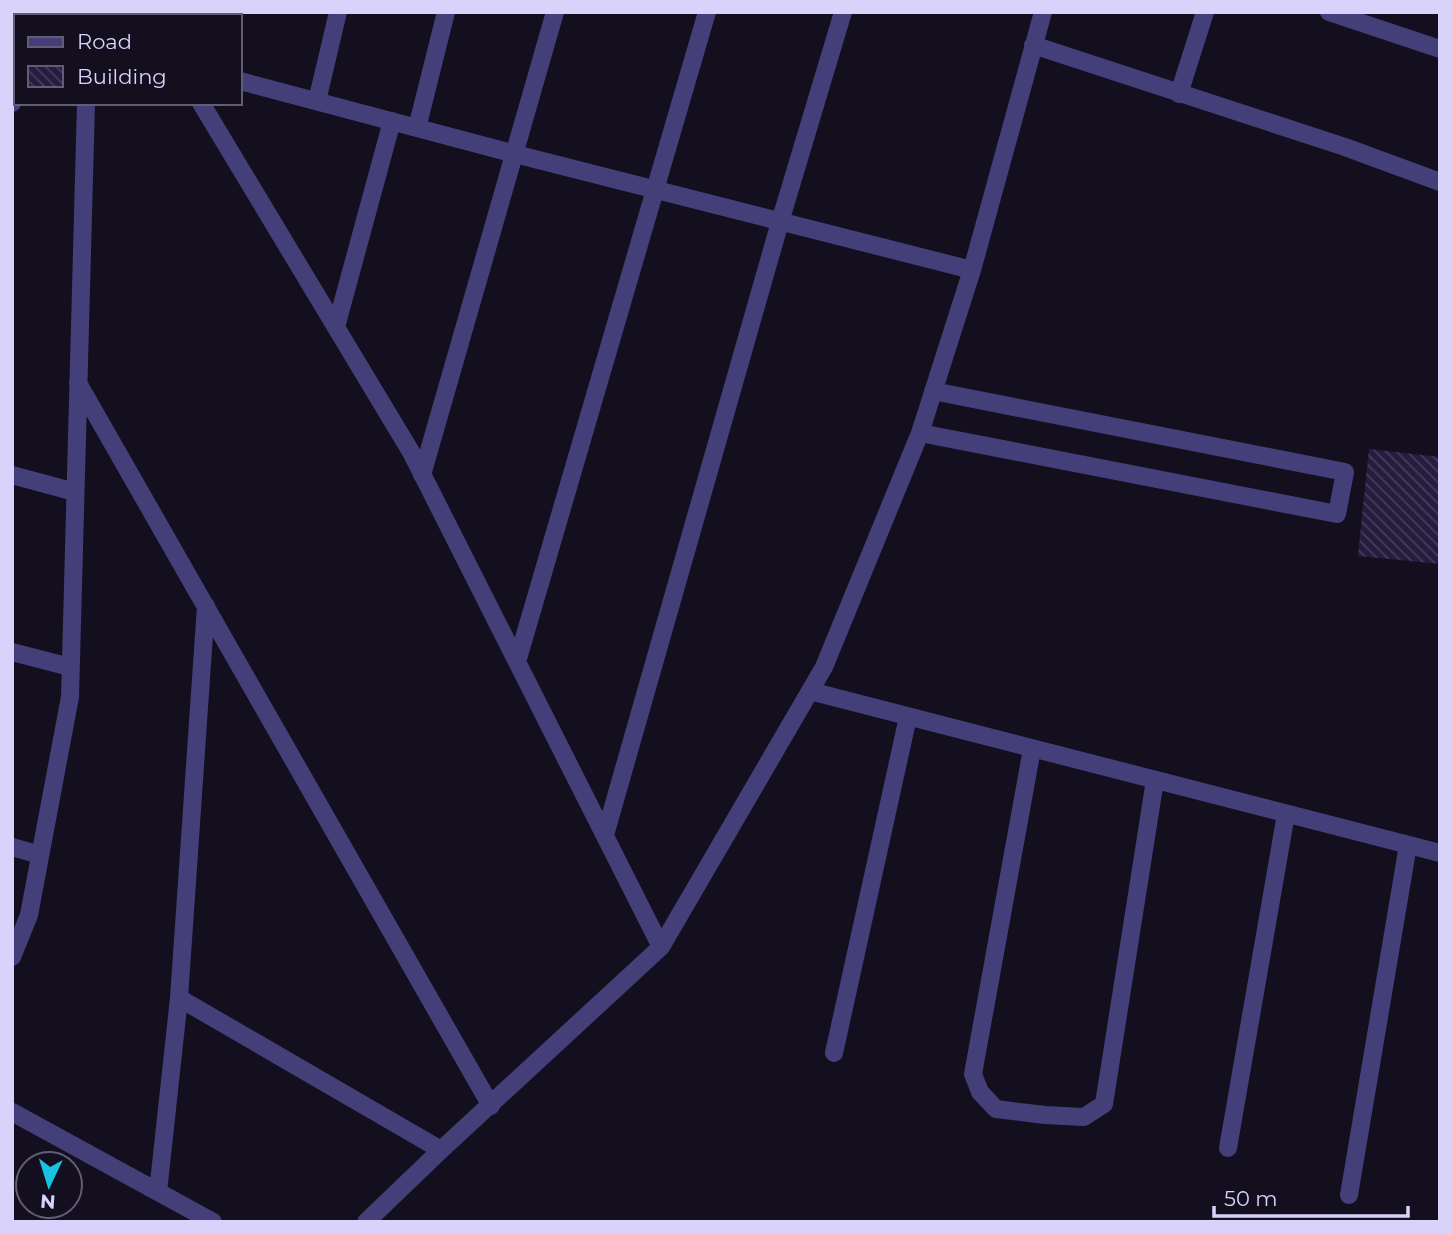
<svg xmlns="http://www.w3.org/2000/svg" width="1452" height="1234" font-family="Montserrat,sans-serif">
<defs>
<pattern id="building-back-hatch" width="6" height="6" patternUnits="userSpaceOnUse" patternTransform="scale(1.75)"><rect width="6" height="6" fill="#261d3e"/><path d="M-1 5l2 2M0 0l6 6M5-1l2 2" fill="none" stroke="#453d5b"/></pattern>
</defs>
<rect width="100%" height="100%" fill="#130f1f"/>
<!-- building -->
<path fill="url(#building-back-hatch)" d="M1369 449 1440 457V564L1358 556Z"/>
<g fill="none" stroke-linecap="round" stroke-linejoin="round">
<!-- minor -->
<path stroke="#443f79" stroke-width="18" d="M1329 12 1440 49
M12 14 19 16
M91 16 92 12
M217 16 218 12
M1033 45 1345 147 1440 182
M240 81 515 154 972 270
M1179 94 1205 12
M317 101 338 12
M12 103 16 90
M201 103 411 452 661 947
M417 128 446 12
M336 327 392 121
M78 383 491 1106
M920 433 1337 514 1345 472 933 391
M12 475 75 492
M422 475 555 12
M12 652 70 667
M517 662 707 12
M810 691 1440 853
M1032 749 973 1074 980 1092 996 1109 1045 1115 1084 1117 1104 1104 1155 780
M605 835 780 222 843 12
M12 847 40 855
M12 957 29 915 70 697 86 103
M179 998 441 1150
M834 1053 908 717
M12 1112 213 1222
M1228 1148 1286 814
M158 1192 179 998 206 606
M1349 1195 1408 845
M366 1222 441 1150 661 947 824 667 920 433 972 270 1043 12"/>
</g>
<!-- border -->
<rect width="1452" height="1234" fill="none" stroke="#d9d2fa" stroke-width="28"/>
<!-- legend -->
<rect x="14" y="14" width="228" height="91" fill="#130f1f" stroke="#625d77" stroke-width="2"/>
<rect x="28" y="37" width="35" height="10" fill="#443f79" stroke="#625d77" stroke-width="2"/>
<text x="77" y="49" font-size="21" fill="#d9d2fa">Road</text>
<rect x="28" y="66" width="35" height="21" fill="url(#building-back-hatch)" stroke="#625d77" stroke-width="2"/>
<text x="77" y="84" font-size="21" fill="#d9d2fa">Building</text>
<!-- north arrow -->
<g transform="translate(49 1185) rotate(184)"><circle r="33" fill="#130f1f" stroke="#625d77" stroke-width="2"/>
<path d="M0-5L12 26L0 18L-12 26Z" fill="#18c2e0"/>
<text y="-10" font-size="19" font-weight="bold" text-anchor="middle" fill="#d9d2fa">N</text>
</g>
<!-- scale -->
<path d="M1214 1206v10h194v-10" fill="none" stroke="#d9d2fa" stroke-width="3.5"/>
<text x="1224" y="1206" font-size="21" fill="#d9d2fa" stroke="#130f1f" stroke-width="5" paint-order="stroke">50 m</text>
</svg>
